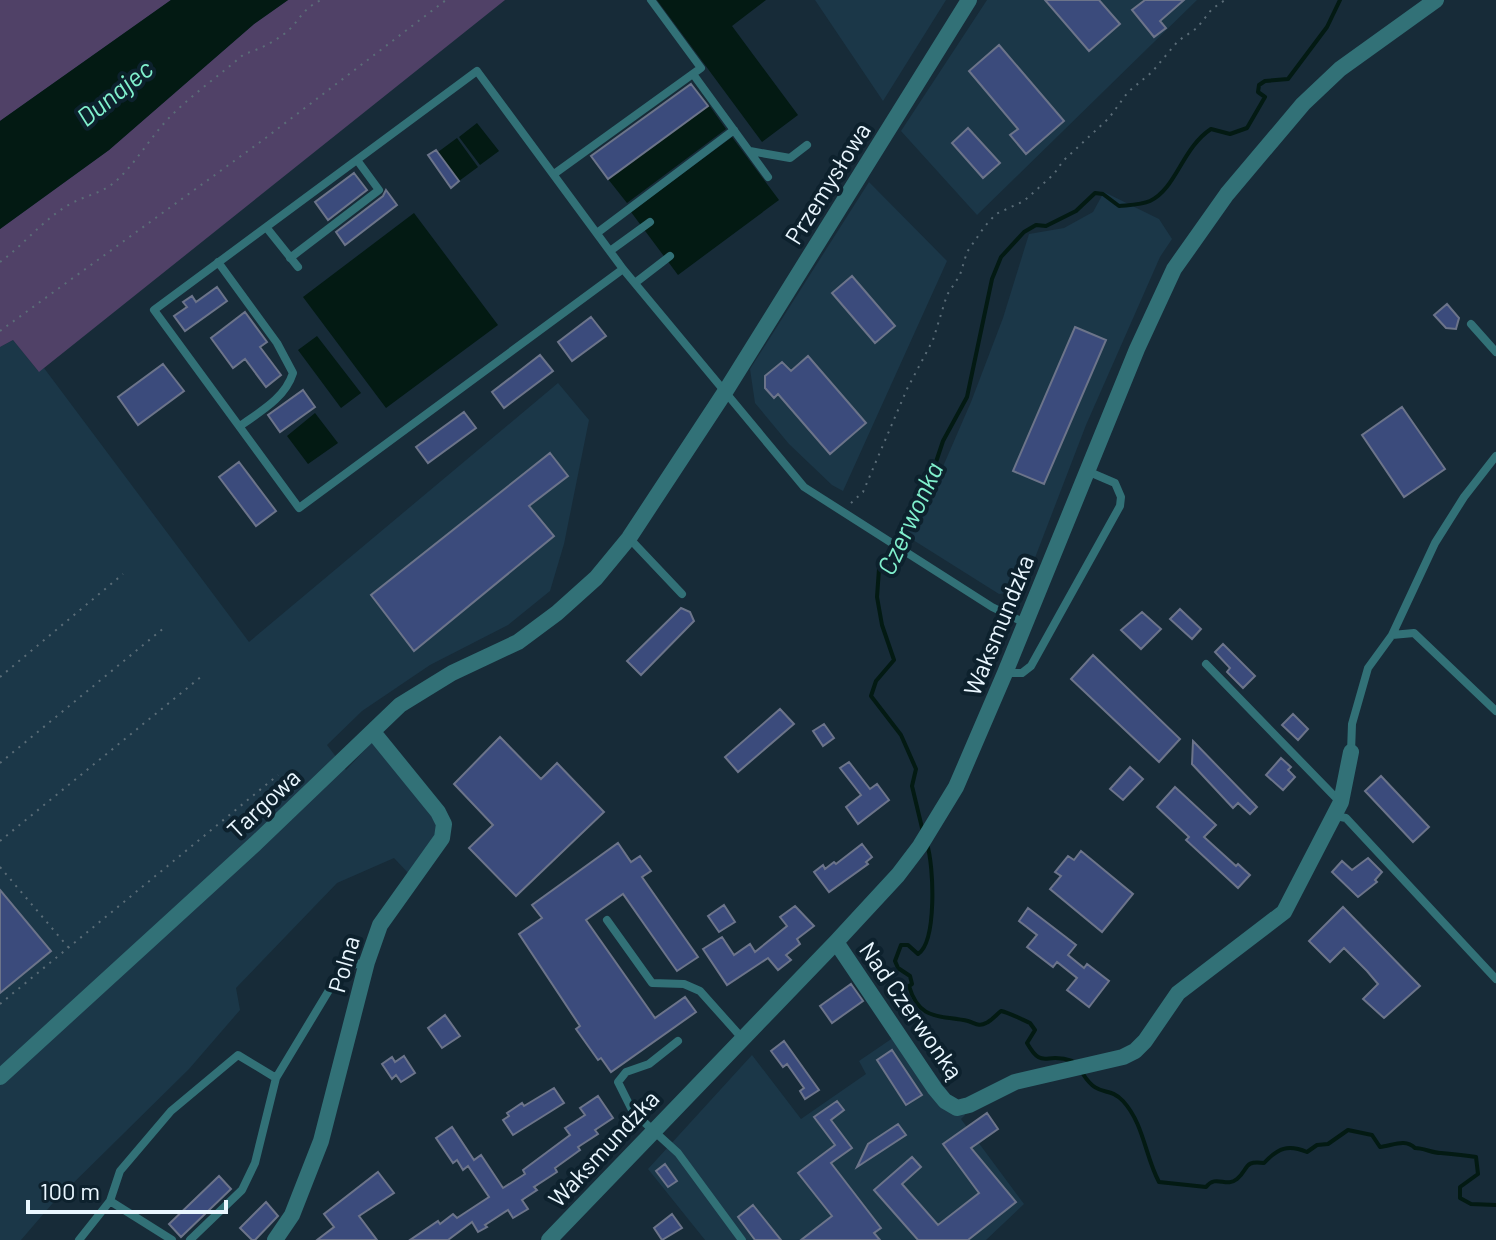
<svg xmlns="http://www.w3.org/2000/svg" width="1496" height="1240" font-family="Barlow,sans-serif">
<rect width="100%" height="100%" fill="#172b38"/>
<!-- built -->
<path fill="#1b3748" d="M815 0H946L883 101Z
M987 0H1197L977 215 901 131Z
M869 182 947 261 843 491 832 485 789 444 755 403 750 369Z
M1104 192 1159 219 1172 239 1160 257 1086 425 1028 576 1015 592 999 594 902 533 928 501 971 402 1003 318 1029 234 1064 228 1093 212Z
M13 340 38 371 44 368 249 642 558 383 589 420 564 544 550 591 508 625 430 665 362 711 327 745 346 770 372 742 442 828 410 875 394 858 337 883 236 988 240 1010 189 1069 52 1204 21 1240H0V347Z
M903 1031 965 1115 961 1119 1024 1204 986 1240H705L648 1169 752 1055 801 1119 866 1074 859 1061Z"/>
<!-- green -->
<path fill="#504167" d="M0 0H171L0 121Z
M288 0H505L39 372 13 340 0 347V229L109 150 254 24Z"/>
<!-- water -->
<path fill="#031a13" d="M171 0H288L254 24 109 150 0 229V121Z
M657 0H766L732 26 798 115 762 142Z
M709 105 726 129 627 203 608 179Z
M477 123 499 151 480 165 459 137Z
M732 137 779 200 678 275 631 212Z
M457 138 478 167 459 181 438 152Z
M414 213 498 325 386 408 303 297Z
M317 336 361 393 341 408 298 350Z
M315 413 338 443 308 464 287 436Z"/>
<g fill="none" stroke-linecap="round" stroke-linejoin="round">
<!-- stream -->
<path stroke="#031a13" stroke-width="4" d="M923 832 912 786 916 769 901 735 871 696 876 681 894 660 882 625 877 597 879 569 929 483 943 441 967 397 992 279 1001 257 1024 232 1036 225 1046 226 1076 211 1095 193 1103 194 1119 206C1128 205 1141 205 1150 201 1176 189 1182 148 1211 129L1230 134 1247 128 1265 97 1258 92 1259 85 1265 81 1288 79 1327 27 1340 0
M927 844C934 866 937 942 918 954L908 945H901L895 961 898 968 910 976 912 984 909 986C919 1021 940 1015 968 1021 975 1023 979 1027 986 1023 991 1021 996 1015 1001 1011 1010 1013 1021 1019 1030 1023L1035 1030 1027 1043C1043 1071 1045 1051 1072 1061
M1083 1074C1099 1099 1108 1085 1123 1101 1144 1124 1145 1156 1159 1182L1206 1187C1216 1174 1226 1188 1237 1179 1249 1169 1243 1160 1264 1163 1278 1148 1288 1144 1307 1152L1317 1145 1328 1144 1348 1130 1372 1135 1380 1147C1392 1146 1405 1138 1415 1148 1424 1148 1432 1153 1441 1153 1453 1154 1464 1155 1476 1157L1478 1174 1460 1187V1198L1471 1204 1496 1205"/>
</g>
<!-- building -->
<path fill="#3b4b7c" stroke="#6c748a" stroke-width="2" d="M1045 0H1099L1120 24 1089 51Z
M1145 0H1184L1160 21 1166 28 1154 37 1132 10Z
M999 45 1064 121 1026 154 1010 135 1018 129 969 71Z
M691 84 708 106 608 179 591 156Z
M968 128 1000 163 983 178 952 143Z
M436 150 459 181 451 188 428 155Z
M354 173 367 190 328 220 315 202Z
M386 190 397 205 345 245 336 232 383 196Z
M852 276 895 326 875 343 832 293Z
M217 287 227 301 185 331 174 316 187 307 183 302 192 296 196 302Z
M1447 304 1459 318 1456 329 1446 328 1434 315Z
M245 312 267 342 260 347 281 375 266 387 245 359 233 368 211 338Z
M591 317 606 336 572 361 558 342Z
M1075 327 1106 340 1044 484 1013 471Z
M540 355 553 371 504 408 492 392Z
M808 356 866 423 830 454 778 394 774 398 765 388V376L782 362 791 371Z
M163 364 184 391 138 425 118 397Z
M303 390 315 407 280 432 268 415Z
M1402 407 1445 469 1404 497 1362 435Z
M464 412 476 428 428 463 416 447Z
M550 453 568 476 529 506 554 536 414 651 371 595Z
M239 462 276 511 256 526 219 477Z
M681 608 690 612 694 621 641 675 627 661Z
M1180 609 1201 629 1192 639 1170 619Z
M1142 612 1161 629 1141 649 1121 630Z
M1223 644 1255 676 1243 688 1227 672 1230 668 1215 652Z
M1093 655 1180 739 1159 762 1071 679Z
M780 709 794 724 738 772 725 757Z
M1293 714 1308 729 1298 740 1282 725Z
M824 724 834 738 823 746 813 731Z
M500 737 541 779 557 763 604 812 516 896 469 848 493 825 454 784Z
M1193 741 1257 807 1250 814 1238 803 1233 808 1192 764Z
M1281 758 1291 767 1288 770 1295 777 1283 790 1266 775Z
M849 762 870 789 877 784 889 800 858 824 846 807 861 795 840 768Z
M1130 767 1143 779 1123 800 1110 789Z
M1381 776 1429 827 1413 842 1365 791Z
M1175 787 1216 825 1204 837 1236 866 1238 864 1250 875 1238 888 1186 840 1189 837 1157 807Z
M618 843 631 862 640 856 651 871 642 877 698 957 677 971 623 894 586 920 655 1018 685 997 696 1012 611 1072 601 1058 598 1060 576 1029 580 1026 519 934 542 918 532 905Z
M862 844 872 857 866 862 868 864 829 892 814 872 823 865 825 869 834 862 836 864Z
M1081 851 1133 894 1102 932 1050 889 1061 876 1055 872 1068 856 1074 860Z
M1368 858 1382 872 1375 880 1377 882 1358 897 1332 872 1342 861 1352 870Z
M0 890 51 951 0 993Z
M724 905 735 922 719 932 708 916Z
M795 906 814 926 797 939 800 944 786 955 791 960 778 970 768 958 727 985 703 949 722 937 734 955 750 944 755 952 787 926 780 917Z
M1343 907 1420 986 1384 1018 1363 999 1378 984 1367 971 1344 948 1330 962 1309 941Z
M1028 908 1076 945 1068 955 1084 968 1087 964 1109 981 1089 1007 1067 990 1077 978 1057 962 1053 967 1027 947 1037 935 1019 921Z
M851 984 863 1001 832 1023 820 1006Z
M445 1015 460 1036 442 1048 428 1028Z
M784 1041 819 1090 805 1099 800 1091 804 1088 787 1064 783 1067 771 1051Z
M892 1050 922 1095 906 1105 877 1060Z
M404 1056 415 1073 401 1082 396 1075 392 1079 382 1064 392 1057 395 1062Z
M554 1088 564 1103 513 1135 503 1120 509 1116 507 1113 522 1103 524 1106Z
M598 1096 613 1118 595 1130 598 1134 578 1147 580 1150 555 1168 557 1172 534 1187 537 1190 522 1200 528 1209 513 1218 508 1210 485 1225 487 1227 478 1232 472 1222 448 1240H410L438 1221 440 1224 453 1214 457 1218 489 1197 468 1166 463 1170 457 1160 453 1163 436 1138 452 1127 474 1160 481 1155 503 1188 525 1174 523 1170 570 1135 565 1128 585 1115 580 1108Z
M837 1101 844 1110 831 1120 852 1148 831 1163 881 1228 874 1233 880 1240H801L832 1216 798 1173 835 1145 814 1117Z
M987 1113 998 1129 971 1148 1016 1202 968 1240H918L874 1190 912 1157 921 1167 902 1184 938 1225 979 1193 943 1144Z
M898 1124 906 1135 857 1167 868 1144Z
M665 1164 677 1181 668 1187 656 1171Z
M378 1172 394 1193 359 1216 377 1240H317L334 1227 324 1214Z
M219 1176 231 1189 181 1237 169 1224Z
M266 1202 278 1216 255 1240H252L240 1228Z
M753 1205 781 1240H755L738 1217Z
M672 1214 682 1228 662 1240 654 1228Z"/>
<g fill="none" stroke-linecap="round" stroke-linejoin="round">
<!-- path -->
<path stroke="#5b6d78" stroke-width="2" stroke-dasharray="2 6" stroke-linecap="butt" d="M0 262C25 244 44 218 72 203 87 195 103 193 116 181 136 163 149 139 168 119 191 95 219 76 244 54 258 50 272 43 284 34 300 22 299 11 321 0
M0 331 263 140 446 0
M851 503 863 492 907 389 933 340 947 295 960 275 967 252 985 226 996 214 1024 201 1054 174 1063 161 1109 118 1128 92 1152 72 1178 41 1197 28 1212 9 1225 0
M0 677 123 574
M0 763 165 627
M0 841 202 676
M0 867 68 947
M0 1004 278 775"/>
<!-- service -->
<path stroke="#327177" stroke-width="8" d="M693 74 768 177
M750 151 790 158 807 145
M554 174 701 68 651 0
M266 227 298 267
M597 233 734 130
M610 251 650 222
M290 258 379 190 357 160
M218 262 277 343 293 373C285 398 261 411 240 426
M623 269 299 508 154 310 477 71 623 269 804 487 992 607 1025 623
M635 283 670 256
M1471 324 1496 352
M629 538 682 594
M1392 635 1435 543 1464 497 1496 456
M1206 664 1340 802
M1006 673H1022L1031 666 1120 506 1121 497 1115 483 1087 471
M1351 752 1352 724 1368 668 1392 635 1414 633 1496 711
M1335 816 1346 818 1496 979
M607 920 652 983 684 984 700 991 742 1038
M678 1041 649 1064 626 1072 618 1082 633 1112 678 1153 742 1240
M110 1201 172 1240
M79 1240 110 1201 120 1171 171 1111 238 1055 276 1078 343 967 367 962
M190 1240 242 1190 255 1163 276 1078"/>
<!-- minor -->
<path stroke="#327177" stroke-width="16" d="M836 942 935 1089 945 1101 957 1108 969 1105 1015 1082 1123 1057 1135 1051 1145 1041 1178 993 1284 912 1341 802 1351 752
M0 1077 255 844 400 705 452 673 518 642 557 613 596 578 629 538 725 392 969 0
M275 1240 292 1215 321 1141 367 962 380 925 442 838 444 824 438 812 373 732
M549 1240 836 942 898 875 920 846 956 787 1005 673 1137 349 1174 269 1227 194 1303 104 1340 69 1436 0"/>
</g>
<g text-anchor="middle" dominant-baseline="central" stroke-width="8" stroke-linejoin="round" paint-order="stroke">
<!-- street labels -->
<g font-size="24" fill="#eaf7ff" stroke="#0d212d">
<text transform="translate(827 183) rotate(-58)">Przemysłowa</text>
<text transform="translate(998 625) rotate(-68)">Waksmundzka</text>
<text transform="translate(263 803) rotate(-43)">Targowa</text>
<text transform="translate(343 964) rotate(-74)">Polna</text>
<text transform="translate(912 1010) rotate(55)">Nad Czerwonką</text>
<text transform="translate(603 1148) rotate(-47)">Waksmundzka</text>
</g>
<!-- water labels -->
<g font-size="26" font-style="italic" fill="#81f1ce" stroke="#0d212d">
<text transform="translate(114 92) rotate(-39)">Dunajec</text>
<text transform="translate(909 518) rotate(-65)">Czerwonka</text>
</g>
</g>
<!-- scale -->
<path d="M28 1200v12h198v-12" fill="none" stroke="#eaf7ff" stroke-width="4"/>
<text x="40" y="1200" font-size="24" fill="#eaf7ff" stroke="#0d212d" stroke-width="6" paint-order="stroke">100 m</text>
</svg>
